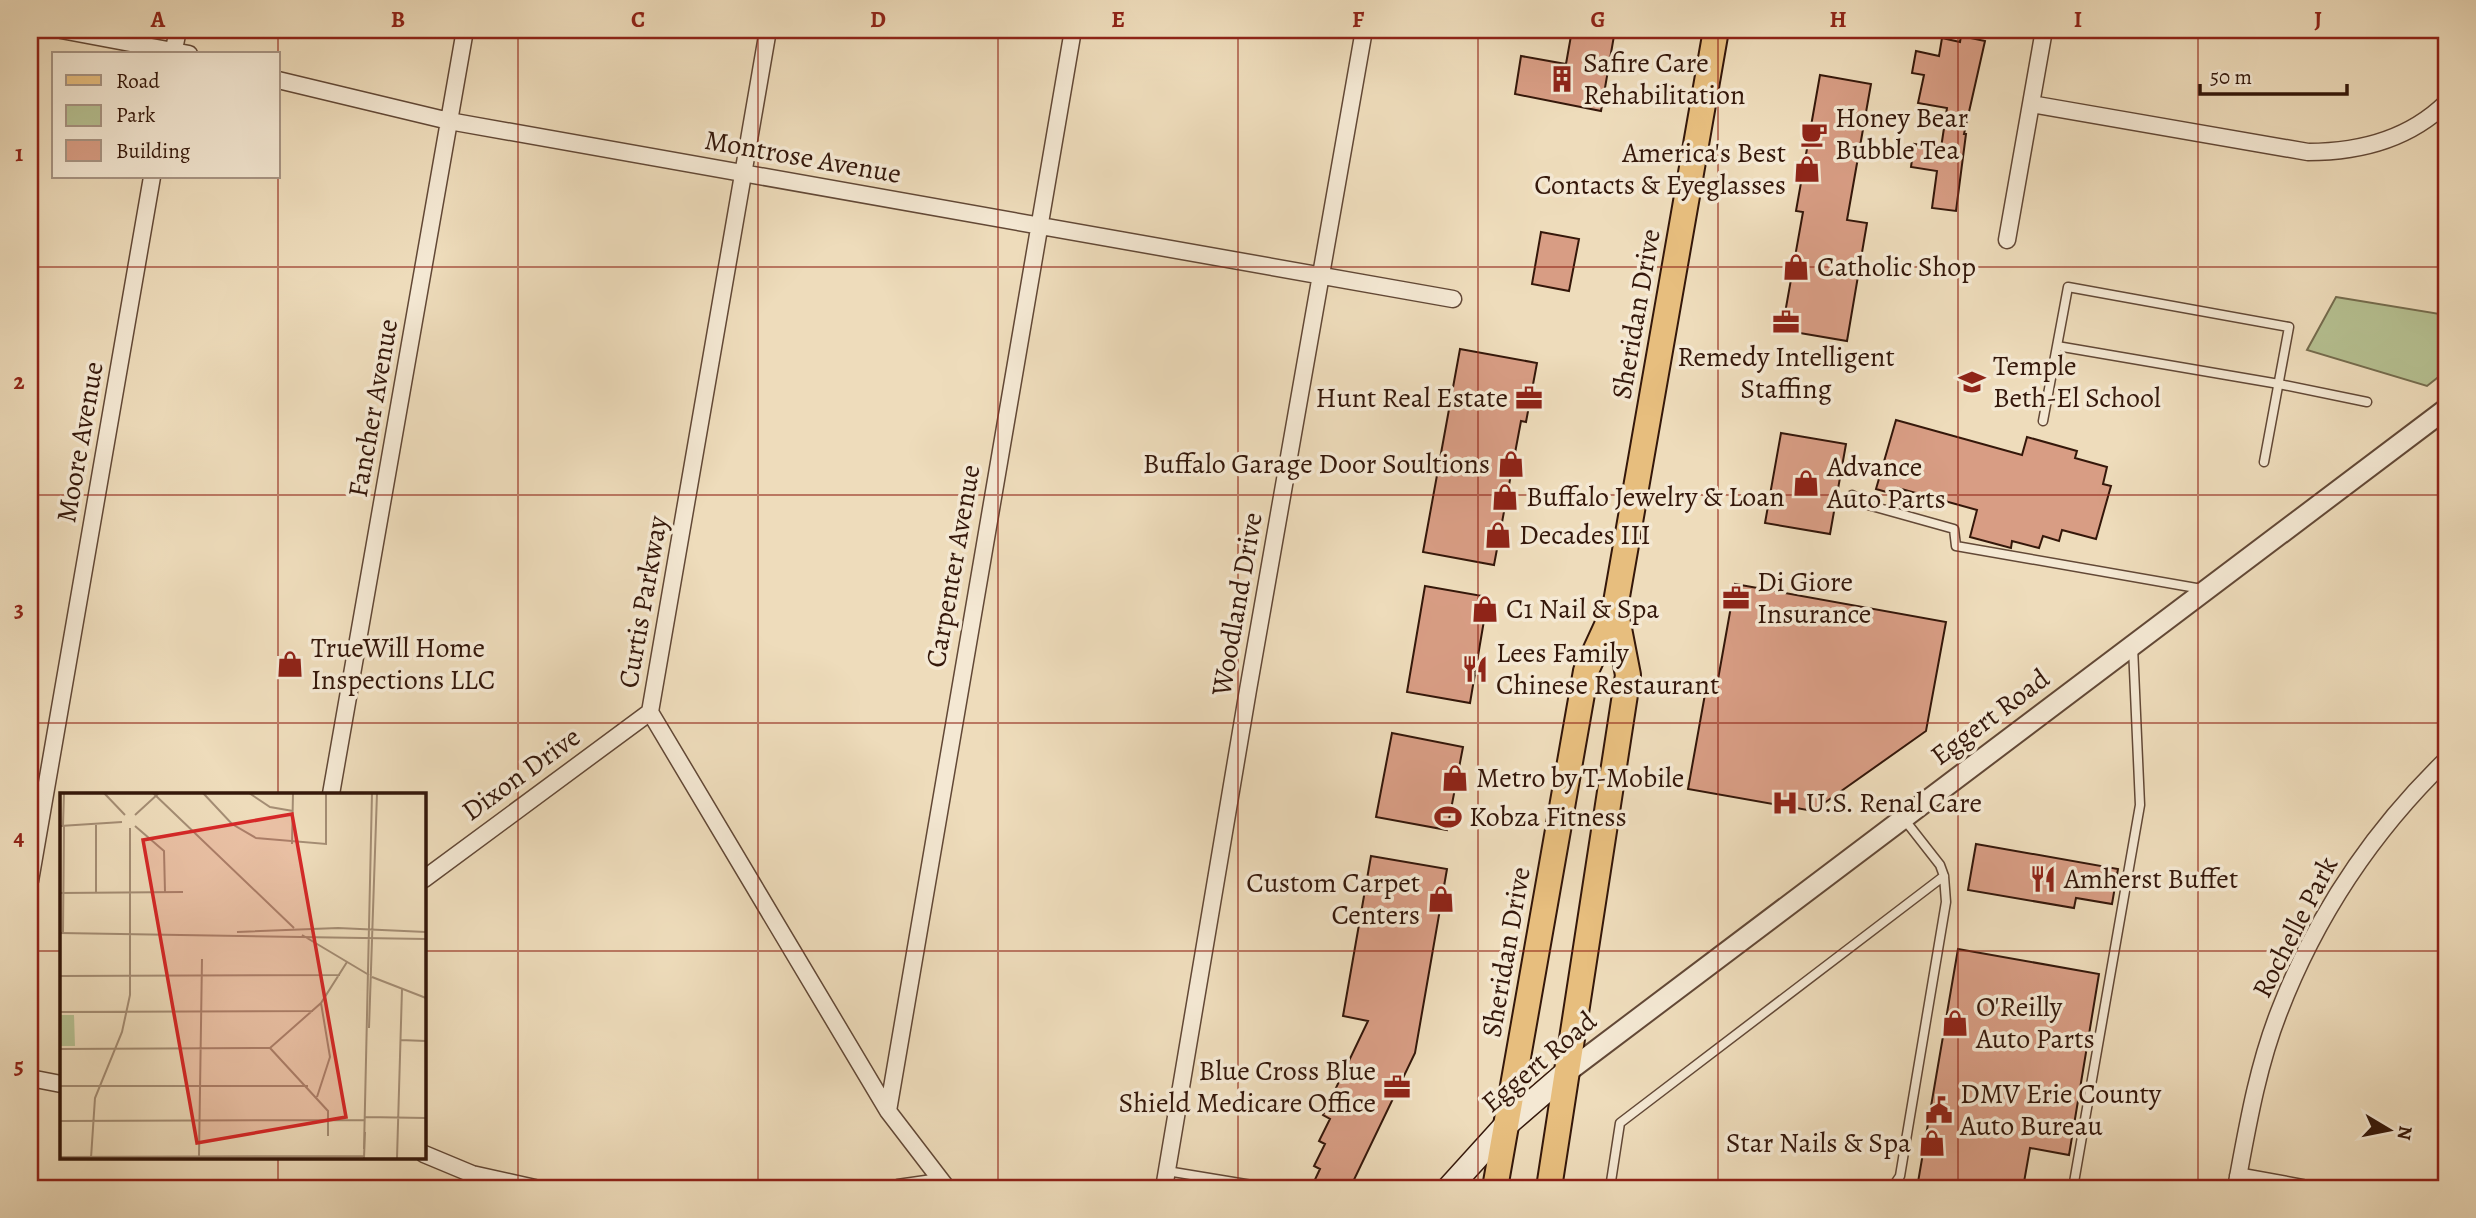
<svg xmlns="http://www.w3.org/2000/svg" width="2476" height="1218" font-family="Alegreya,serif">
<rect width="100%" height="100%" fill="#eedcbb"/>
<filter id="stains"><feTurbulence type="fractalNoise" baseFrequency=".00286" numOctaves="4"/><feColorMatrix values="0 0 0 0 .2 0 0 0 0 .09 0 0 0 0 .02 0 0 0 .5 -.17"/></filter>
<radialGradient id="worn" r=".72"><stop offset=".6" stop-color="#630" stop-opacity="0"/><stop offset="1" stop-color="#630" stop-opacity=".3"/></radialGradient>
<!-- green -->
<path fill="#b6c192" stroke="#756c4e" stroke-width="2" d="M2336 297 2446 315V371L2427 386 2307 350Z"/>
<!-- building -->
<path fill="#d89d84" stroke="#34170a" stroke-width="2" d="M1572 30H1615L1601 111 1515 94 1521 56 1566 64Z
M1961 36 1985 41 1964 134H1966L1956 211 1932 208 1937 171 1911 167 1914 144 1941 148 1947 108 1918 103 1924 75 1912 73 1916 51 1939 56 1942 38 1960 42Z
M1820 75 1871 84 1847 220 1867 223 1847 341 1782 330 1803 212 1796 211Z
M1541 232 1579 239 1569 291 1532 284Z
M1460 349 1537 363 1526 422 1521 421 1494 565 1423 552Z
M1896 420 2022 455 2027 437 2077 451 2075 458 2107 467 2103 484 2111 486 2096 539 2062 530 2059 541 2043 536 2039 548 2012 541 2011 548 1970 537 1977 510 1898 488 1897 495 1876 489Z
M1781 433 1846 444 1830 534 1765 523Z
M1735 584 1946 622 1926 731 1813 811 1688 789 1707 683 1717 685Z
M1425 586 1488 597 1470 703 1407 692Z
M1392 733 1463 747 1447 830 1376 817Z
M1976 844 2118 869 2112 904 2076 898 2074 908 1968 890Z
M1371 856 1447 869 1415 1053 1350 1188H1311L1320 1169 1314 1166 1325 1144 1319 1141 1330 1119 1323 1115 1368 1021 1343 1016Z
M1958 949 2099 974 2069 1155 2030 1148 2023 1188H1917Z"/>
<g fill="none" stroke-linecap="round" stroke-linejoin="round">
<defs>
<path id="service" d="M2057 346 2279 384 2367 402
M2043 421 2068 287 2289 327 2264 462
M1852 495 1868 505 1954 529 1956 546 2202 589
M1167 1171 1270 1188
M1610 1188 1620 1123 1944 876
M1892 1188 1900 1176 1946 902 1944 876 1940 865 1904 819
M2073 1188 2140 805 2133 647"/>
<path id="minor" d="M61 30 189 54
M768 30 650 712 888 1111 947 1188
M173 54 178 30
M278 80 449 121 1453 299
M2031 104 2308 152C2360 152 2408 140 2446 103
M2007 240 2044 30
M331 794 465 30
M424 879 650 712
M30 881 152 177
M30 1078 61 1084
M888 1111 1073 30
M424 1154 472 1174 535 1188
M2238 1176 2303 1188
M898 1188 940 1182
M1164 1188 1248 690 1364 30
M2236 1188C2247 1129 2257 1068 2279 1012 2316 916 2373 831 2446 760"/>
<path id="tertiary" d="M1566 1073 2446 409"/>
<path id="secondary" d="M1449 1188 1507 1124 1566 1073"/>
<path id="primary" d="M1495 1188 1586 671 1615 608 1716 30
M1549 1188 1628 675 1615 608"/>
</defs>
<!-- service casing -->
<use href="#service" stroke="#624836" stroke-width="11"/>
<!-- minor casing -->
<use href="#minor" stroke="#624836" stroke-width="19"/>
<!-- tertiary casing -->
<use href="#tertiary" stroke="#624836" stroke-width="23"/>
<!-- secondary casing -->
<use href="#secondary" stroke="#34170a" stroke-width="26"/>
<!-- primary casing -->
<use href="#primary" stroke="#34170a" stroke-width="28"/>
<!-- service -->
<use href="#service" stroke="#f4e8d3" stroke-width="8"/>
<!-- minor -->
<use href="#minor" stroke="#f4e8d3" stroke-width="16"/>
<!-- tertiary -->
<use href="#tertiary" stroke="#f4e8d3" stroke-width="19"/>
<!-- secondary -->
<use href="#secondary" stroke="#f4e8d3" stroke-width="23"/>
<!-- primary -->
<use href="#primary" stroke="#e7be7e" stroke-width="24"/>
</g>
<!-- grid -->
<path fill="none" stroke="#8f2418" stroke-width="2" stroke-opacity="0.55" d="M278 30V794M518 30V1188M758 30V1188M998 30V1188M1238 30V1188M1478 30V1188M1718 30V1188M1958 30V1188M2198 30V1188M30 267H2446M30 495H2446M30 723H2446M30 951H61M424 951H2446M278 1157V1188"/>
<!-- icons -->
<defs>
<symbol id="building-bare" viewBox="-9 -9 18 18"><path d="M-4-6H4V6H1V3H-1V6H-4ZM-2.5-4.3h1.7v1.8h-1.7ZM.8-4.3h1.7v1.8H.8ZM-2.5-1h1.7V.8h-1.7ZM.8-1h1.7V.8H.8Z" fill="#8f2418" stroke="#f4e8d3" stroke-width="2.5" paint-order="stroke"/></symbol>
<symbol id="cafe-bare" viewBox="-9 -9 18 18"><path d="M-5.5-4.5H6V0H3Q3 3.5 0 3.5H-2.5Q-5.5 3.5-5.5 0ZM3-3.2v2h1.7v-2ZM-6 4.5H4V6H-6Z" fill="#8f2418" stroke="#f4e8d3" stroke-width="2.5" paint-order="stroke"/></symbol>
<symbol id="shop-bare" viewBox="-9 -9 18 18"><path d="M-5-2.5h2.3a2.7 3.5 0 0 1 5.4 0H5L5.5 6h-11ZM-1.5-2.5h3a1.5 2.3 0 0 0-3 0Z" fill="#8f2418" stroke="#f4e8d3" stroke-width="2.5" paint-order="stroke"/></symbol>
<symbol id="office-bare" viewBox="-9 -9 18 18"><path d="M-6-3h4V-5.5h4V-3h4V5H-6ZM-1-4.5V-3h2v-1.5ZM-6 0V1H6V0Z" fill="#8f2418" stroke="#f4e8d3" stroke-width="2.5" paint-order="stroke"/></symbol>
<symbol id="school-bare" viewBox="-9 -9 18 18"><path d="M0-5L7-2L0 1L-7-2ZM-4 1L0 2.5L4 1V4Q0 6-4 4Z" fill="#8f2418" stroke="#f4e8d3" stroke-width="2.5" paint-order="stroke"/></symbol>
<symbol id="restaurant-bare" viewBox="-9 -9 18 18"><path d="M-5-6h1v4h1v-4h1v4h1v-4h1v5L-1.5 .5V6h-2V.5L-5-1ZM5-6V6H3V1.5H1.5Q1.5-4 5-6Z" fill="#8f2418" stroke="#f4e8d3" stroke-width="2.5" paint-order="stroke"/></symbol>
<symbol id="hospital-bare" viewBox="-9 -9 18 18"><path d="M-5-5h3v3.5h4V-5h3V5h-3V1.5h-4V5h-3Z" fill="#8f2418" stroke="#f4e8d3" stroke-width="2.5" paint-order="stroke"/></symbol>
<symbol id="stadium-bare" viewBox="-9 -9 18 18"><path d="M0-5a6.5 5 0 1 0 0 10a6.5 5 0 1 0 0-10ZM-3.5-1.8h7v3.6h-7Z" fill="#8f2418" stroke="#f4e8d3" stroke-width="2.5" paint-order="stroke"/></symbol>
<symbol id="civic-bare" viewBox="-9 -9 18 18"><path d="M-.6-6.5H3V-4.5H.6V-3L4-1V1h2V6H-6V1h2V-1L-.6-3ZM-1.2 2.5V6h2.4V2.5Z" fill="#8f2418" stroke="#f4e8d3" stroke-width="2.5" paint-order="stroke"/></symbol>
</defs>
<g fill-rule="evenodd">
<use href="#building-bare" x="1543" y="60" width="38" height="38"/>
<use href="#cafe-bare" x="1795" y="115" width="38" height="38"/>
<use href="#shop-bare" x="1788" y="150" width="38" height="38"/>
<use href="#shop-bare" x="1777" y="248" width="38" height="38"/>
<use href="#office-bare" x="1767" y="303" width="38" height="38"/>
<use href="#school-bare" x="1953" y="363" width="38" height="38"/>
<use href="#office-bare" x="1510" y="379" width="38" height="38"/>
<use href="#shop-bare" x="1492" y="445" width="38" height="38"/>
<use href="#shop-bare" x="1787" y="464" width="38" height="38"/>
<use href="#shop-bare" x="1486" y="478" width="38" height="38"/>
<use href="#shop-bare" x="1479" y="516" width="38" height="38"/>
<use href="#office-bare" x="1717" y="579" width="38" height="38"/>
<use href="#shop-bare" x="1466" y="590" width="38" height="38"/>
<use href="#shop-bare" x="271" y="645" width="38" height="38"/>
<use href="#restaurant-bare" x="1456" y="650" width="38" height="38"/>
<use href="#shop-bare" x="1436" y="759" width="38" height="38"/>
<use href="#hospital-bare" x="1766" y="784" width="38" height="38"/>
<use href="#stadium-bare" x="1429" y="798" width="38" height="38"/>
<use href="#restaurant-bare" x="2024" y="860" width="38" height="38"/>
<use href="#shop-bare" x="1422" y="880" width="38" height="38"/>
<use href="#shop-bare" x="1936" y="1004" width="38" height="38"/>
<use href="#office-bare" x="1378" y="1068" width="38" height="38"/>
<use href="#civic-bare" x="1920" y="1091" width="38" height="38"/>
<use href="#shop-bare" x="1913" y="1124" width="38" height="38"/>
</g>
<g text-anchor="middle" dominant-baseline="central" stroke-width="7" stroke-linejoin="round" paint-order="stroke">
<!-- poi labels -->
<g font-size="28" fill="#34170a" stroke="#f4e8d3" text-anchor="start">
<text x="1583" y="63">Safire Care<tspan x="1583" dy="32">Rehabilitation</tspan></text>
<text x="1835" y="118">Honey Bear<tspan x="1835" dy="32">Bubble Tea</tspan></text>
<text x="1786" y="153" text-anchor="end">America's Best<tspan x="1786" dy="32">Contacts &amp; Eyeglasses</tspan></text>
<text x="1817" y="267">Catholic Shop</text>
<text x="1786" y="357" text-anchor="middle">Remedy Intelligent<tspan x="1786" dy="32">Staffing</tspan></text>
<text x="1993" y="366">Temple<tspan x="1993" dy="32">Beth-El School</tspan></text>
<text x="1508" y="398" text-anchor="end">Hunt Real Estate</text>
<text x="1490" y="464" text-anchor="end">Buffalo Garage Door Soultions</text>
<text x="1827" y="467">Advance<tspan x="1827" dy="32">Auto Parts</tspan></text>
<text x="1526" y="497">Buffalo Jewelry &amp; Loan</text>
<text x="1519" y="535">Decades III</text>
<text x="1757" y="582">Di Giore<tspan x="1757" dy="32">Insurance</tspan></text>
<text x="1506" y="609">C1 Nail &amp; Spa</text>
<text x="311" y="648">TrueWill Home<tspan x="311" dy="32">Inspections LLC</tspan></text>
<text x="1496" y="653">Lees Family<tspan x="1496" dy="32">Chinese Restaurant</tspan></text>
<text x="1476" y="778">Metro by T-Mobile</text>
<text x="1806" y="803">U.S. Renal Care</text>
<text x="1469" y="817">Kobza Fitness</text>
<text x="2064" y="879">Amherst Buffet</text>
<text x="1420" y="883" text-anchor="end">Custom Carpet<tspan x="1420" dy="32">Centers</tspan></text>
<text x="1976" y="1007">O'Reilly<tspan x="1976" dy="32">Auto Parts</tspan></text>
<text x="1376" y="1071" text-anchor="end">Blue Cross Blue<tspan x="1376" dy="32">Shield Medicare Office</tspan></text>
<text x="1960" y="1094">DMV Erie County<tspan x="1960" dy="32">Auto Bureau</tspan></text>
<text x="1911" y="1143" text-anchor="end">Star Nails &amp; Spa</text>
</g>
<!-- street labels -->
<g font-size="28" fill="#34170a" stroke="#f4e8d3">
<text transform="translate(803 157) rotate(10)">Montrose Avenue</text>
<text transform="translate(1636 314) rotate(-80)">Sheridan Drive</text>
<text transform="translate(373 408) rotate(-80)">Fancher Avenue</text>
<text transform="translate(80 442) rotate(-80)">Moore Avenue</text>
<text transform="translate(953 566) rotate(-80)">Carpenter Avenue</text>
<text transform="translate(643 602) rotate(-80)">Curtis Parkway</text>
<text transform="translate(1237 604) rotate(-80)">Woodland Drive</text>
<text transform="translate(1990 717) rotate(-37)">Eggert Road</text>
<text transform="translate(521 774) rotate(-36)">Dixon Drive</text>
<text transform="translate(2295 927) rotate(-63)">Rochelle Park</text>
<text transform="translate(1506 952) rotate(-80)">Sheridan Drive</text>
<text transform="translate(1539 1062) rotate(-40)">Eggert Road</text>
</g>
</g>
<!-- overview -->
<g transform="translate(60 793)">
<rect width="366" height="366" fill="#eedcbb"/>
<path d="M0 222H14L15 253H0Z" fill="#b6c192"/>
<path fill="none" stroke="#a48d74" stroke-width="2" d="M44 0 65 22M93 0 234 135M143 0 172 31 196 45 266 51V0M189 0 210 14 233 18M75 22 99 0M36 32V100M0 33 62 29M3 33 4 0M75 33 104 58 105 99M232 51 233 0M0 100 123 99M3 139 4 33M177 139 278 135 366 139M0 140 366 146M242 142 309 182M0 183 280 182M312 184 366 205M0 219 253 218M309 235 317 0M340 247 366 248M210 255 268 318V343M0 256 210 255 261 210 287 169M0 293H248M257 304 270 264 261 210M305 324 366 325M0 328 305 327M304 356 312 0M139 363 142 166M0 364 304 363M31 365 35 305 62 239 70 202V35M304 365 305 339M337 365 342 196"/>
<path fill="#d62828" fill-opacity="0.15" stroke="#d62828" stroke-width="3.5" d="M232 21 286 324 137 350 83 47Z"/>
<rect width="366" height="366" fill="none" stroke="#34170a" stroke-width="3.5"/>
</g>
<!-- margin -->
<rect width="2476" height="1218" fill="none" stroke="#eedcbb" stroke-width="77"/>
<!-- legend -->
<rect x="52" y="52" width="228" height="126" fill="#f4e8d3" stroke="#a79483" stroke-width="2"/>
<rect x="66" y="75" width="35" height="10" fill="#e7be7e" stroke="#a79483" stroke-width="2"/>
<text x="116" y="88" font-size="21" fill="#34170a">Road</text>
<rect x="66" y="105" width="35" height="21" fill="#b6c192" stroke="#a79483" stroke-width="2"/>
<text x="116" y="122" font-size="21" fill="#34170a">Park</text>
<rect x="66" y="140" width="35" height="21" fill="#d89d84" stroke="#a79483" stroke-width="2"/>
<text x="116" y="158" font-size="21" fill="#34170a">Building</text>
<!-- north arrow -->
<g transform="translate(2389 1130) rotate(100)" stroke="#f4e8d3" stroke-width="5" paint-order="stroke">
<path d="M0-5L12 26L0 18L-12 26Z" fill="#34170a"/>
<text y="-10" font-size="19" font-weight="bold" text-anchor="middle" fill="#34170a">N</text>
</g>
<!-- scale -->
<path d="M2200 84v10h147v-10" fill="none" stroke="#34170a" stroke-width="3.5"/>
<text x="2210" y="84" font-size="21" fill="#34170a" stroke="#f4e8d3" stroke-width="5" paint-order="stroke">50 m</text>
<rect x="38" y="38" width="2400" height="1142" fill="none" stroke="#8f2418" stroke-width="2.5"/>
<g font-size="23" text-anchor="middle" font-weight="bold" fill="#8f2418">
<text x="158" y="27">A</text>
<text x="398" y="27">B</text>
<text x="638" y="27">C</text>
<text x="878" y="27">D</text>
<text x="1118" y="27">E</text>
<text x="1358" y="27">F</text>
<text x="1598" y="27">G</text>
<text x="1838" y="27">H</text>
<text x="2078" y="27">I</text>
<text x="2318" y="27">J</text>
<text x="19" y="161">1</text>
<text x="19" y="389">2</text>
<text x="19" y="617">3</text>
<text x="19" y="845">4</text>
<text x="19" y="1073">5</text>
</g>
<rect width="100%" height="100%" filter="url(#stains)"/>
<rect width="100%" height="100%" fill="url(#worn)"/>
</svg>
